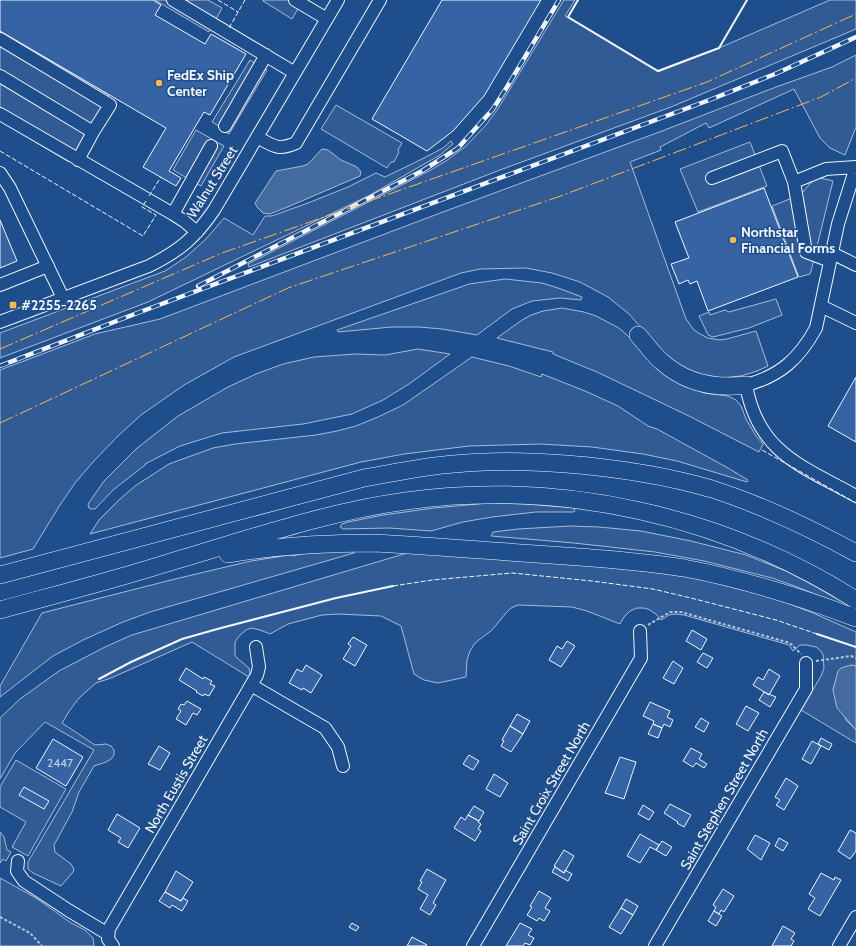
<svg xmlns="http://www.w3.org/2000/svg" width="856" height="946" font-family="Cabin,sans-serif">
<rect width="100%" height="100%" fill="#1f4e8c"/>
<!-- built -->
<path fill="#305b95" stroke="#a8bbd7" d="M155 0H208L222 8 209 32Z
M263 0H303L292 19 263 1Z
M564 0H575L565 16 658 72 719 48 830 0H856V29L671 107 500 170 249 267 248 264 429 171 446 161 466 146 486 125 499 107Z
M0 31 109 95 69 162 0 121Z
M856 55V127L845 155 830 148 820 138 794 89 709 128 706 123 660 147 661 150 630 162 686 319 694 330 700 334 708 338 720 340 727 339 756 331 768 366 757 371 741 376 720 378 709 377 688 370 676 363 664 354 629 314 608 297 580 282 552 273 526 268 480 269 461 273 234 357 184 385 141 415 118 436 93 462 75 483 60 505 33 549 0 558V370L95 334 160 319 443 212 662 131 776 87 832 67Z
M250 60 267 70 229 134 219 128V126L212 122Z
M336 105 402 143 398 150 399 152 394 162H391L387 168 321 129Z
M196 130 224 146 201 186 173 170Z
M451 141 453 144 440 155 370 195 148 302 0 358V333L165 271 186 257 206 239 224 218 253 235 265 216H272L308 203 348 187 376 173 385 177 424 158 443 148Z
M750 142 767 186 698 212 680 169Z
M816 177 833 181 811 271 810 274 799 277 772 206 800 195Z
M505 279 542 283 561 289 582 297 581 300 560 298 532 301 512 309 477 335 442 329 419 327H392L338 332 337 330 455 289 469 284Z
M776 299 782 315 749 328 713 337 708 335 699 316 709 312 710 315 725 310 729 312Z
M562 308 584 312 596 316 619 328 684 386 704 393 728 396 736 400 741 406 746 419 756 436 763 444 759 452 689 416 597 372 553 354V352L497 338 522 320 531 315 543 311Z
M418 349 450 354 409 384 383 400 352 414 303 424 222 433 180 446 145 464V465L113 490 95 509H91L89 508 88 504 104 481 136 449 178 416 228 387 256 374 283 364 314 357 355 354 385 355Z
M472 357 509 366 541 377 542 374 585 391 618 406 648 426 657 429 728 468 748 480 747 482 677 461 643 454 592 447 540 444 469 446 404 454 361 462 90 534 99 520 119 500 135 486 169 464 213 448 235 444 316 435 337 431 356 426 378 417 403 405Z
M489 503 526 504 575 508 574 512H536L492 517 463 522 431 531 389 528 343 529 340 527 342 524 348 522 383 515 434 508Z
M570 526 599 527 641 531 691 541 746 555 786 571 813 585 851 607 850 608 797 587 772 578 704 561 655 552 574 543 491 536 493 532 518 529Z
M353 550 354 553 150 612 123 622 83 640 53 656 0 697V686L42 613 171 580 251 561 290 555 294 556 300 554Z
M414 551 609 567 661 573 702 579 774 598 813 613 856 632V666L851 665 835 684 833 690 836 698 846 720 856 730V743L801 710 821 676 824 668 823 655 821 651 816 647 806 645H800L793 651 789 645 684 615 675 614 669 615 661 620 657 615 650 610 644 608H637L630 611 624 617 620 624 587 611 572 607 518 605 511 608 506 613 492 630 475 643 470 651 467 660 466 677 438 683 424 680 414 674 401 626 381 616 338 614 322 615 288 624 270 634 260 630 251 628 246 630 239 636 235 642V655L237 658 249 668 250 673 249 677 192 642 111 678 96 683 79 698 70 710 62 723 95 745 106 744 111 746 114 750V755L111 759 106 762 94 766 79 792 72 812 54 845 55 852 71 864 74 869 73 872 61 886 33 873 28 869V862L94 750 45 722 15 753 0 779V718L20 699 59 671 105 647 132 635Z
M16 760 66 789 28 856 12 847 26 822 0 807V787Z
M0 832 4 837 7 850 11 852 6 861 3 859 0 863Z
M0 878 36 898 71 923 85 930 93 938 94 946H0Z"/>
<!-- water -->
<path fill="#446ba0" stroke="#a8bbd7" d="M322 149 328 150 341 160 357 167 361 172 360 176 290 206 270 214 263 213 257 207 255 203 276 171 303 166 308 164Z
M851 665 856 666V730L837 708 833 690 838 671 841 668Z"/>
<!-- building -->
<path fill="#3563a3" stroke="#f2f6ff" d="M0 0H153L161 5 155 15 205 44 211 34 246 54 210 115 204 112 169 171 181 178 176 186 143 167 166 128 0 31Z
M442 0H541L484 96 453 131 427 151 372 119Z
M764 188 798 277 708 311 697 281 690 284 688 280 679 284 671 264 689 258 675 222Z
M0 220 17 261 0 268Z
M856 377V442L828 426Z
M692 630 707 639 701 650 686 641Z
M353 637 367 645 355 666 343 659 351 646 348 644Z
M567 641 575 646 561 667 549 660 557 646 562 649Z
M703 653 713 658 707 668 697 662Z
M673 661 683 668 674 684 663 678Z
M306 665 322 675 311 693 303 688 302 690 289 683 297 669 302 672Z
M186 668 203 679 204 677 212 681 210 684 215 686 209 696 204 694 203 696 196 692 197 691 179 680Z
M769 669 780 676 769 695 753 685 758 677 763 680Z
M764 692 776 697 770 707 759 700Z
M187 701 201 709 197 715 193 713 186 725 176 719 181 711 178 709 181 704 184 705Z
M650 702 670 711 667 717 673 720 670 727 664 724 662 728 653 724 654 721 643 716Z
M746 706 759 713 748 731 736 724Z
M517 714 530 721 523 734 510 726Z
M701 718 709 723 704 732 695 727Z
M653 724 662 728 658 738 648 734Z
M510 726 523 734 511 752 501 746 504 741 502 740Z
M821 738 832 744 829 750 818 744Z
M53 739 83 757 66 786 36 768Z
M812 741 821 746 811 764 802 759Z
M159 746 170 753 160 770 148 764Z
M691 748 702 754 699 759 707 764 704 768 696 763 693 767 683 761Z
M469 755 479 761 473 770 463 764Z
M620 757 636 762 624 799 605 793Z
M494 774 508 783 500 797 486 789Z
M786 778 798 786 784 810 776 805 780 800 775 797Z
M24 787 49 801 44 809 19 795Z
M670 804 691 815 684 827 677 823 678 822 664 813Z
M643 805 654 812 649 820 638 814Z
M474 806 484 812 479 821 468 815Z
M117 814 140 828 128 848 118 842 121 838 108 830Z
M468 815 479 821 478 822 481 824 478 829 481 831 475 841 454 828 461 817 465 820Z
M850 830 856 833V851L850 859 838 851Z
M640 834 659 845 656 850 650 847 640 863 627 856Z
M755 835 770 843 761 860 747 849Z
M779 838 788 843 783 851 775 846Z
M662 841 672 847 666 856 656 850Z
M564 850 574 856 564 873 554 866Z
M555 867 564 873 565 870 572 874 568 881 552 872Z
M427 869 446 880 433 903 436 905 430 915 420 909 428 895 418 889 422 882 420 881Z
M176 871 193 882 181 901 165 892Z
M821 873 834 880 835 877 841 880 820 916 808 909 815 898 809 894Z
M723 889 734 896 724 912 721 910 719 914 714 911 716 907 713 905Z
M539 891 551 898 545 908 550 911 544 921 539 918 537 921 527 915 532 907 530 906Z
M165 892 181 901 183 898 188 901 182 911 172 905 170 908 159 901Z
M626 899 638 906 633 915 621 908Z
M621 908 633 915 621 934 609 927Z
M714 911 722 916 716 926 708 921Z
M352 923 359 927 356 931 349 927Z
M520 923 532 929 528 935 534 938 530 945 525 943 523 946H506Z
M783 926 795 933 791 939 794 941 791 946H772Z
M412 937 427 945 426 946H407Z"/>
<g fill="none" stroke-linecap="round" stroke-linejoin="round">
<defs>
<path id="minor" d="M173 0 295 73
M295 0 327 19
M0 39 110 105 93 132
M0 76 93 132 78 160
M0 114 173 214 184 221 197 232
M225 126 266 55
M257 137C274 146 277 151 296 143L380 0
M856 167 838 224 816 328C799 359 780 376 746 385 758 453 802 466 856 496
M0 173 10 188 63 298
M712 178 782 151 794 182
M173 214 211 146
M832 253 856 265
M830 261 806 252 794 182 826 169 856 167
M0 285 48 266
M821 306 856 323
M0 322 149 266C179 251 195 238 214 210L338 0
M251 685 325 728 338 747 343 766
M18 861 17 871 24 881 68 910 108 934
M113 946 108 939 109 929 257 675 259 667 256 647
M473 946 641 658 640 631
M655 946 806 689V663
M839 946 856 917"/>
<path id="highway" d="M638 335C646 344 653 354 661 361 685 383 714 389 746 385
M228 554C276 546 324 543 373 543 432 546 492 551 551 555 596 558 640 561 684 568 743 579 800 597 856 618
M0 575 364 478C394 473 424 466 454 464 491 460 529 461 566 464 616 468 664 475 712 489 762 505 810 528 856 553
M0 610C55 595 110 581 164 564 243 541 324 512 406 501 562 479 723 516 856 600"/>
</defs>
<!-- minor casing -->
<use href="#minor" stroke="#f2f6ff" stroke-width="14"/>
<!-- highway casing -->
<use href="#highway" stroke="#f2f6ff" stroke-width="18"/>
<!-- path -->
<path stroke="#b3c4dc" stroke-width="2" stroke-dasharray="3 2" stroke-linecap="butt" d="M648 625 670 612H681L790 643 801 654
M816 661 851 656 856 658
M0 917 30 933 42 946"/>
<!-- minor -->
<use href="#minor" stroke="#1f4e8c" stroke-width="12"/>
<!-- highway -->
<use href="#highway" stroke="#1f4e8c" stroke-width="17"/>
<defs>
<path id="rail" d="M198 286 422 171 458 148 493 109 507 87 559 0
M0 366 140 312 712 99 775 74 856 37"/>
</defs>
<!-- rail casing -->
<use href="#rail" stroke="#f2f6ff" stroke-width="4.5"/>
<!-- rail -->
<use href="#rail" stroke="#1f4e8c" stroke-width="3" stroke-dasharray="9" stroke-linecap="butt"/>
<!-- fence -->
<path stroke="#f2f6ff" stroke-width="1" stroke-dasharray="5 2" stroke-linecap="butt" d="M218 0 238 12
M229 28 245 0
M0 151 143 236 156 215 142 207 146 201
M149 196 161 177
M762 450 856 503
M393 586 432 580 512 573 592 581 653 589 695 599 776 620 817 634"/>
<!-- wall -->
<path stroke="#f2f6ff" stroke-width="2" d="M578 0 568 17 658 71 719 48 747 0
M817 634 856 647
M99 679 131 662 182 639 221 628 336 598 393 586"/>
<!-- power -->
<path stroke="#ffb74d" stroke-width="1" stroke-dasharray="14 3 2 3" stroke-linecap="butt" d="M0 349 222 253 707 82 856 14
M0 423 288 288 558 197 821 97 856 78"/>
</g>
<!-- markers -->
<g fill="#ffb74d" stroke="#1f4e8c" stroke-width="1.5">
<circle cx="159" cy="83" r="4"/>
<circle cx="733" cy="240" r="4"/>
<rect x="9" y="301" width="8" height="8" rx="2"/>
</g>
<g text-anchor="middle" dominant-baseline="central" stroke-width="3" stroke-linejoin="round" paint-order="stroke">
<!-- number labels -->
<g font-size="12" fill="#c3d1e8">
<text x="60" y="762">2447</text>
</g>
<!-- poi labels -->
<g font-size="14" font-weight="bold" fill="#f2f6ff" stroke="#1f4e8c" text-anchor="start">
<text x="167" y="75">FedEx Ship<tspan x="167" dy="16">Center</tspan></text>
<text x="741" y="232">Northstar<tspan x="741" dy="16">Financial Forms</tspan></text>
<text x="21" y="305">#2255-2265</text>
</g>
<!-- street labels -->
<g font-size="14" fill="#f2f6ff" stroke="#1f4e8c">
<text transform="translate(212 182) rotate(-58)">Walnut Street</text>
<text transform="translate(551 783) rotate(-60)">Saint Croix Street North</text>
<text transform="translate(176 784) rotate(-60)">North Eustis Street</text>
<text transform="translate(724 799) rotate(-60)">Saint Stephen Street North</text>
</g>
</g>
</svg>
